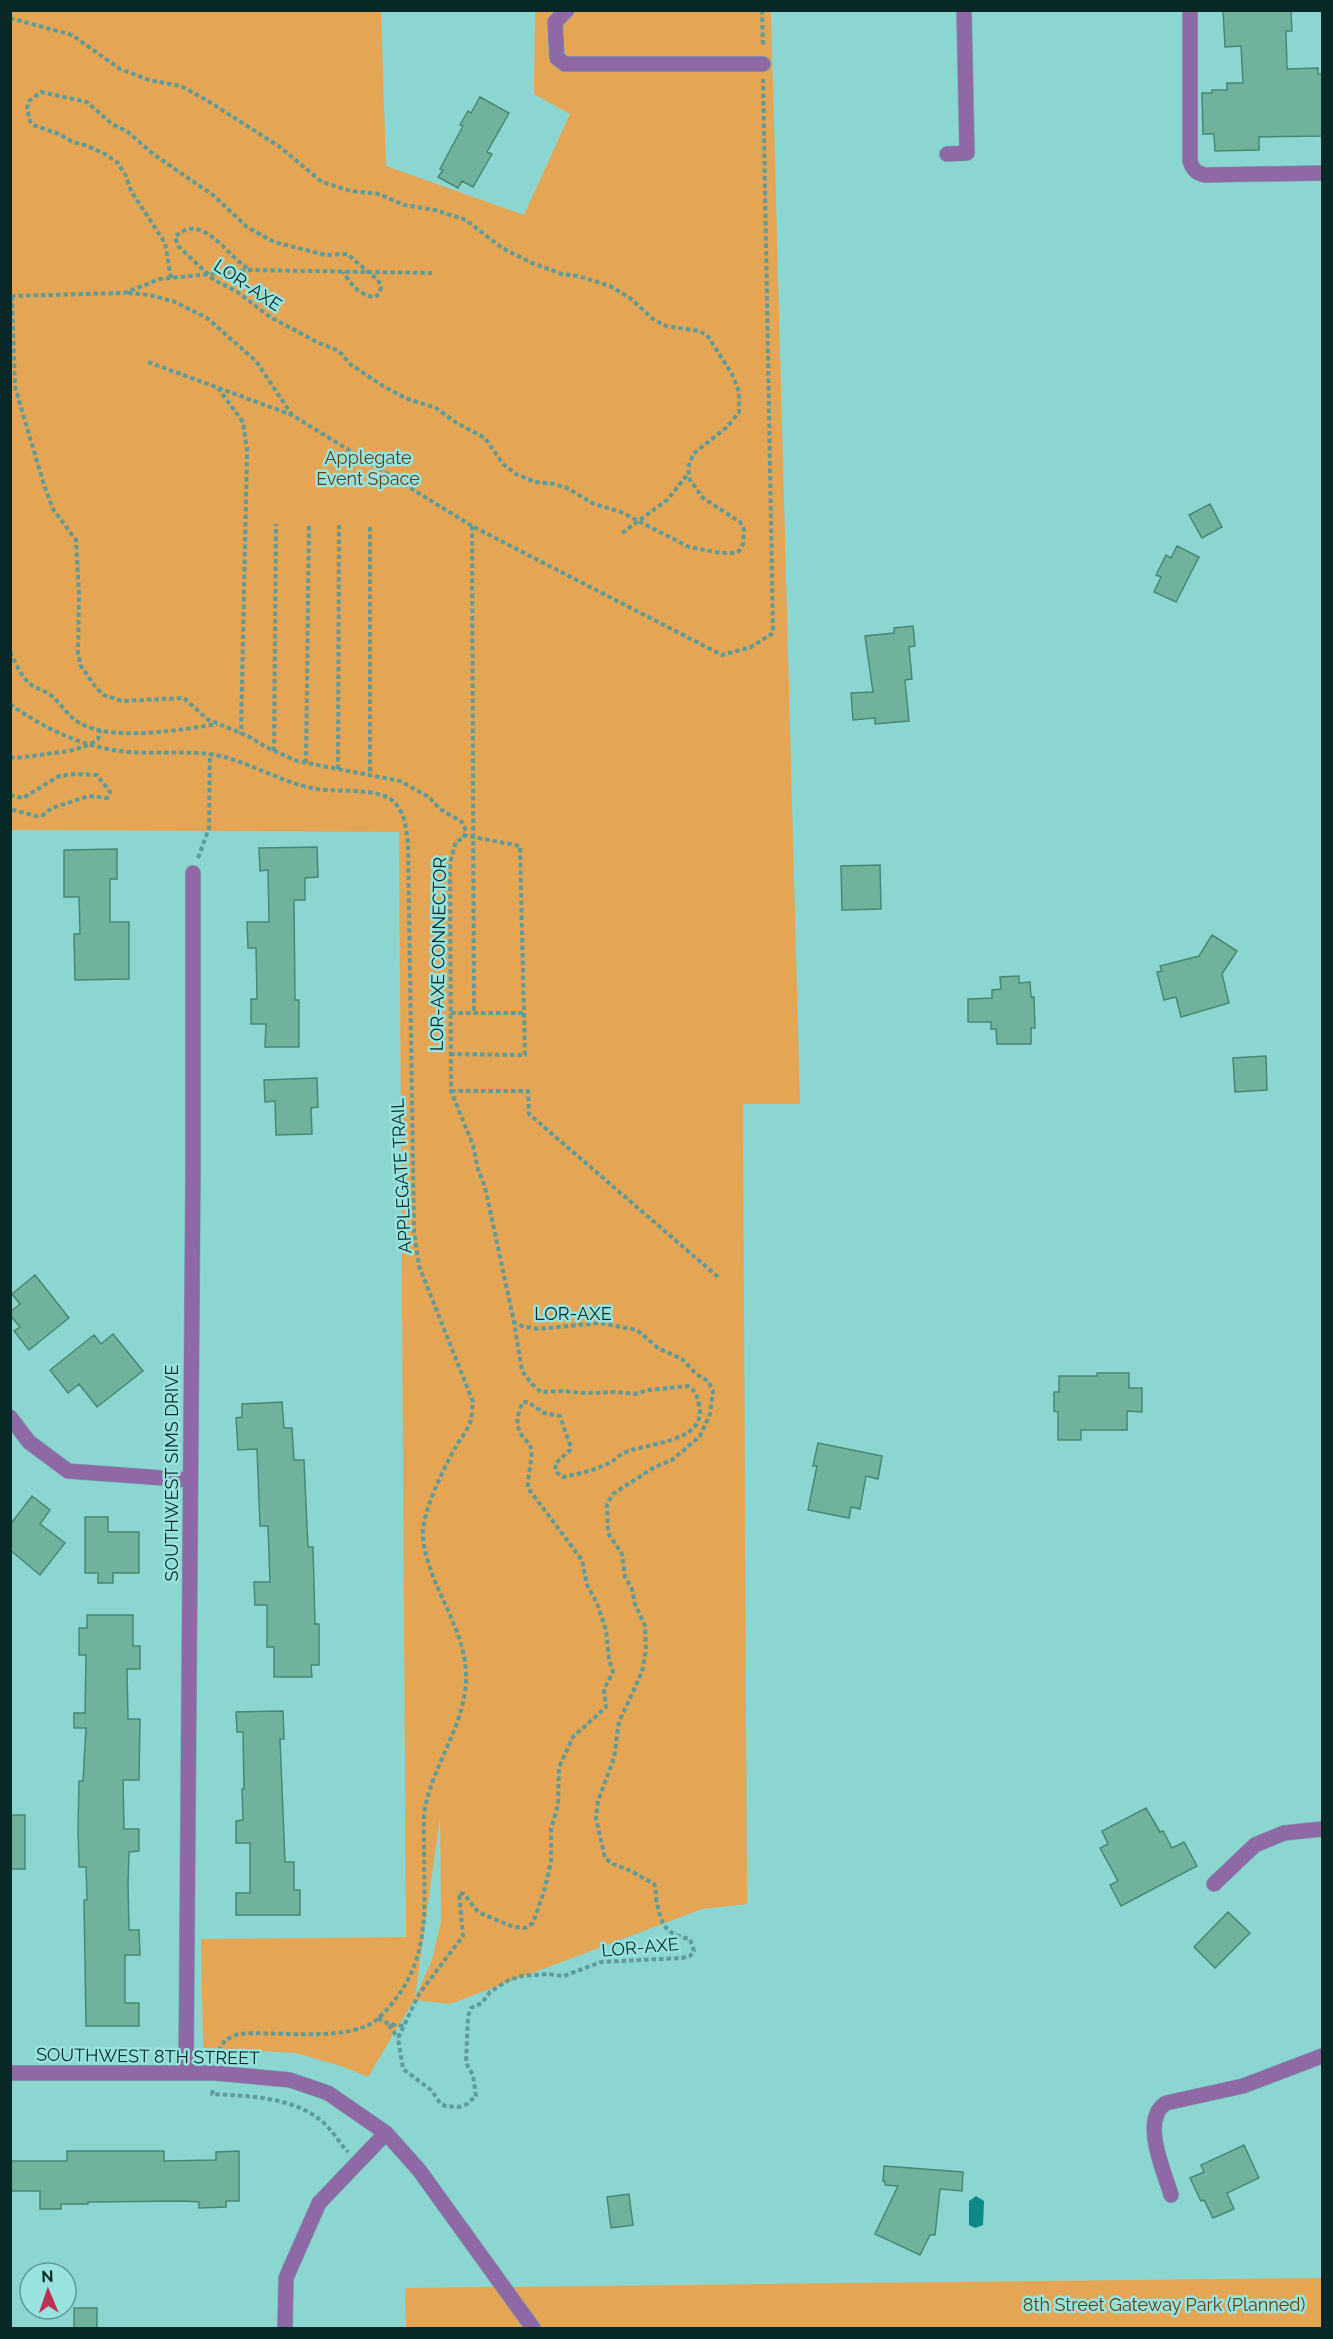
<svg xmlns="http://www.w3.org/2000/svg" width="1333" height="2339" font-family="Raleway,sans-serif">
<rect width="100%" height="100%" fill="#8cd6d2"/>
<!-- green -->
<path fill="#e4a655" fill-rule="evenodd" d="M11 11H381L386 166 524 215 570 114 534 94 535 11H771L800 1104H743L747 1904 702 1909 450 2004 414 2000 368 2077 344 2067 296 2053 203 2048 201 1939 406 1937 399 832 11 830ZM440 1818 441 1921 432 1960 415 1997Z
M1322 2278V2328H406L405 2288Z"/>
<!-- water -->
<path fill="#108885" d="M976 2196 984 2201 983 2225 975 2228 969 2225V2201Z"/>
<!-- building -->
<path fill="#71b29d" stroke="#478874" stroke-width="1.5" d="M1223 10 1291 11 1292 31H1286L1287 69 1318 68V74H1323V136L1259 137V150L1215 151 1214 134H1203L1202 93H1212V90H1227V83H1243L1241 46 1225 47Z
M480 97 509 113 487 152 492 154 473 187 462 181 458 188 438 177 443 170 440 169 463 126 460 125 468 111 471 113Z
M1210 504 1222 527 1202 538 1189 515Z
M1177 546 1199 557 1176 602 1154 592 1161 577 1156 575 1166 555 1171 558Z
M913 626 915 646 909 647 912 679 905 680 909 721 875 724V718L853 720 851 693 873 692 865 636 894 633V628Z
M317 847 318 877 305 878V900H294L295 1000H299V1047H265L266 1024H251V999H257L256 948H248L247 922H269L268 870 260 871 259 848Z
M117 849V879H110V922H129V979L75 980 74 934H80L79 897H64V850Z
M880 865 881 909 842 910 841 866Z
M1212 935 1237 951 1222 974 1229 1003 1181 1017 1176 997 1164 1000 1157 972 1162 971 1160 966 1199 956Z
M1019 976V983L1030 982 1031 997H1034L1035 1028H1031V1044H997L996 1029H991V1022H968V999L992 998V990L1001 989 1000 977Z
M1266 1056 1267 1090 1235 1092 1233 1058Z
M317 1078 318 1107 311 1108 312 1134 276 1135 275 1101 265 1102 264 1080Z
M35 1275 69 1318 29 1350 14 1331 20 1327 10 1315V1312L20 1304 12 1294Z
M113 1334 143 1371 97 1407 79 1384 68 1393 50 1370 94 1335 101 1344Z
M1097 1373H1129V1388H1142V1412L1127 1411V1430H1081V1440H1058V1412L1054 1411V1392H1059V1376H1097Z
M282 1402 284 1428H292L294 1460H304L308 1547H313L315 1624H319V1665H311L312 1677H274V1647H267V1605H255L254 1582H270L268 1526H260L257 1449 238 1450 236 1418 242 1417V1404Z
M818 1443 882 1456 878 1479 866 1476 860 1509 851 1507 849 1518 808 1510 817 1466H813Z
M32 1496 50 1510 40 1524 65 1543 40 1575 10 1550V1525Z
M85 1517H108V1532H139V1573H113V1583H98V1573H85Z
M87 1615H133V1646H140V1669H127L128 1719H140L139 1780H123L124 1829H139V1851L129 1852 128 1884 129 1930H139L140 1955H125V2003H139V2026H86L84 1900H87L86 1867H79L78 1829 79 1781H83L86 1728H74V1713H85L86 1655H79V1628H87Z
M283 1711 284 1739H280L285 1862H294V1890H300V1915H236V1893H250V1843H236V1821L243 1820 242 1789H244L243 1732H237L236 1712Z
M1146 1808 1160 1832 1163 1831 1172 1848 1184 1842 1197 1866 1121 1906 1110 1885 1118 1881 1100 1848 1108 1844 1102 1831Z
M10 1815H25V1869H10Z
M1228 1912 1250 1933 1215 1968 1194 1947Z
M1244 2145 1259 2178 1227 2193 1234 2209 1213 2218 1204 2200 1201 2201 1190 2178 1204 2172 1201 2165Z
M67 2151H164V2161L216 2160V2152L239 2151V2201H226V2207L199 2208V2202L185 2201 88 2202V2204H61V2209H40V2191H10V2161H67Z
M884 2166 963 2172 962 2191 940 2189 935 2235H930L920 2255 875 2234 898 2186 885 2185V2181H883Z
M629 2194 633 2225 611 2228 607 2197Z
M74 2308H97V2328H74Z"/>
<g fill="none" stroke-linecap="round" stroke-linejoin="round">
<defs>
<path id="minor" d="M567 10 555 22 557 58 565 64H763
M1190 10V161C1193 170 1196 173 1205 175L1322 173
M947 154 967 153 964 10
M10 1417 29 1442 68 1471 190 1480
M1214 1884 1255 1845 1284 1833 1322 1829
M10 2073H215L290 2080 328 2093 386 2133 419 2170 533 2328
M186 2073 193 1169V873
M1171 2195C1164 2170 1140 2120 1166 2103L1243 2086 1322 2056
M285 2328 286 2278 319 2203 386 2133"/>
</defs>
<!-- minor casing -->
<use href="#minor" stroke="#71b3b0" stroke-width="16"/>
<!-- path -->
<path stroke="#5f9c99" stroke-width="4" stroke-dasharray="4.5 3" stroke-linecap="butt" d="M762 10 763 47
M10 18 72 35 120 69 149 80 181 86 208 101 280 147 322 182 351 191 379 194 404 205 435 210 466 220 502 248 532 263 562 274 578 276 610 286 630 298 653 319 666 326 699 331 707 335 732 374 739 392V412L727 427 693 454 688 468 690 480 703 498 740 522 744 530 743 544 739 551 735 553H721L689 547 621 512 594 504 567 488 554 484 535 482 516 474 503 464 485 438 455 422 436 408 405 398 383 386 350 364 339 351 319 343 270 317 236 291 214 280 178 246 175 237C203 209 230 261 251 270
M171 278 165 243 131 191 126 176 118 163 105 154 85 145 73 142 59 134 33 125 30 121 27 108 29 101 41 92 87 102 112 124 128 132 153 154 213 195 247 227 274 242 326 255 347 254 378 280 381 287 379 294 375 297C360 296 351 284 343 272
M128 293 150 295 175 302 207 318 256 361 292 415
M11 296 124 293 160 279 251 270 432 273
M12 296 15 387 44 485 53 509 76 540 79 594 78 654 81 666 97 689 104 695 122 701 184 698 207 719 248 736 266 747 297 761 400 781 429 797 440 809 462 822 466 831 463 839 456 841 450 863 451 1091 473 1145 478 1169 485 1187 514 1322 522 1371 532 1384 541 1392 562 1391 585 1393 616 1392 635 1394 649 1390 688 1386C696 1391 697 1396 699 1405 708 1444 644 1442 622 1454 618 1456 615 1460 611 1462 596 1470 579 1474 563 1477L556 1472 555 1464 570 1450V1445L560 1416 544 1413 528 1402H523C517 1414 514 1427 524 1438 527 1442 531 1445 531 1450 533 1461 527 1475 528 1488L582 1560 587 1585 597 1603 606 1630 609 1659 613 1672 604 1689 606 1707 573 1737 559 1767 558 1805 551 1828V1862L544 1891 533 1923 525 1928 513 1927 478 1912 464 1894 459 1893 463 1936 419 1994 398 2038 403 2069 431 2090 440 2103 445 2106 459 2107 467 2104 476 2096 473 2075 466 2063 468 2016 471 2008 482 2003 490 1992 509 1980 522 1976 547 1974 564 1976 601 1962 682 1958 690 1956 694 1951 690 1939C664 1934 661 1924 656 1898 655 1893 657 1889 654 1884L631 1871 613 1864 605 1858 596 1818 598 1801 614 1758 619 1722 642 1672 646 1650 645 1626 635 1604 632 1589 625 1577 622 1554 608 1533 607 1504 613 1494 653 1468 672 1460 700 1436 710 1414 713 1391 708 1381 696 1374 682 1359 658 1348 637 1330 600 1323 537 1329 522 1326 514 1322
M148 362 292 415 472 526 722 655 751 647 773 633 763 79
M218 388 243 422 247 450 241 734
M472 526 474 1013
M370 527V775
M622 533 667 500 688 474
M10 652C16 664 22 679 33 686 40 690 48 692 53 697 63 706 68 717 80 723 112 742 181 730 217 724
M10 704C46 730 87 749 131 752 157 754 184 751 209 754 246 759 280 783 317 789 336 792 379 788 393 801 405 812 406 828 408 843L414 1232 419 1266 473 1402C472 1408 472 1415 471 1420 468 1430 460 1439 455 1448 444 1468 421 1514 423 1537 426 1578 458 1618 465 1661 473 1716 435 1757 425 1808 423 1821 424 1836 424 1849 424 1904 431 1955 394 2001 387 2010 376 2023 364 2027 329 2040 276 2031 238 2034L225 2040 216 2056
M274 751 276 524
M10 757 17 758 69 751 89 745 98 739 100 730
M306 763 309 525
M338 769 339 525
M10 795 23 798 59 776 76 774 97 775 110 792 107 798 89 796 52 808 43 815 36 816 10 809
M198 858 209 828 210 754
M451 1013H523
M450 1054 525 1055 520 846 464 835
M451 1091H528L529 1114 718 1277
M378 2018 389 2024 404 2026
M389 2025 398 2038
M213 2090 212 2094C250 2096 299 2097 327 2126 334 2133 340 2144 348 2152"/>
<!-- minor -->
<use href="#minor" stroke="#8e69a5" stroke-width="15"/>
</g>
<g text-anchor="middle" dominant-baseline="central" stroke-width="5" stroke-linejoin="round" paint-order="stroke">
<!-- street labels -->
<g font-size="18" fill="#072827" stroke="#99e3df">
<text transform="translate(248 285) rotate(34)">LOR-AXE</text>
<text transform="translate(438 954) rotate(-89)">LOR-AXE CONNECTOR</text>
<text transform="translate(401 1176) rotate(-93)">APPLEGATE TRAIL</text>
<text x="573" y="1313">LOR-AXE</text>
<text transform="translate(171 1473) rotate(-90)">SOUTHWEST SIMS DRIVE</text>
<text transform="translate(640 1947) rotate(-5)">LOR-AXE</text>
<text transform="translate(148 2056) rotate(1)">SOUTHWEST 8TH STREET</text>
</g>
<!-- park labels -->
<g font-size="18" fill="#614012" stroke="#99e3df">
<text x="368" y="457">Applegate<tspan x="368" dy="21">Event Space</tspan></text>
<text x="1164" y="2304">8th Street Gateway Park (Planned)</text>
</g>
</g>
<!-- border -->
<rect width="1333" height="2339" fill="none" stroke="#072827" stroke-width="24"/>
<!-- north arrow -->
<g transform="translate(48 2291) rotate(358)"><circle r="28" fill="#99e3df" stroke="#5f9895" stroke-width="1.5"/>
<path d="M0-4.5L10 22L0 15L-10 22Z" fill="#bf2f53"/>
<text y="-9" font-size="16" font-weight="bold" text-anchor="middle" fill="#072827">N</text>
</g>
</svg>
